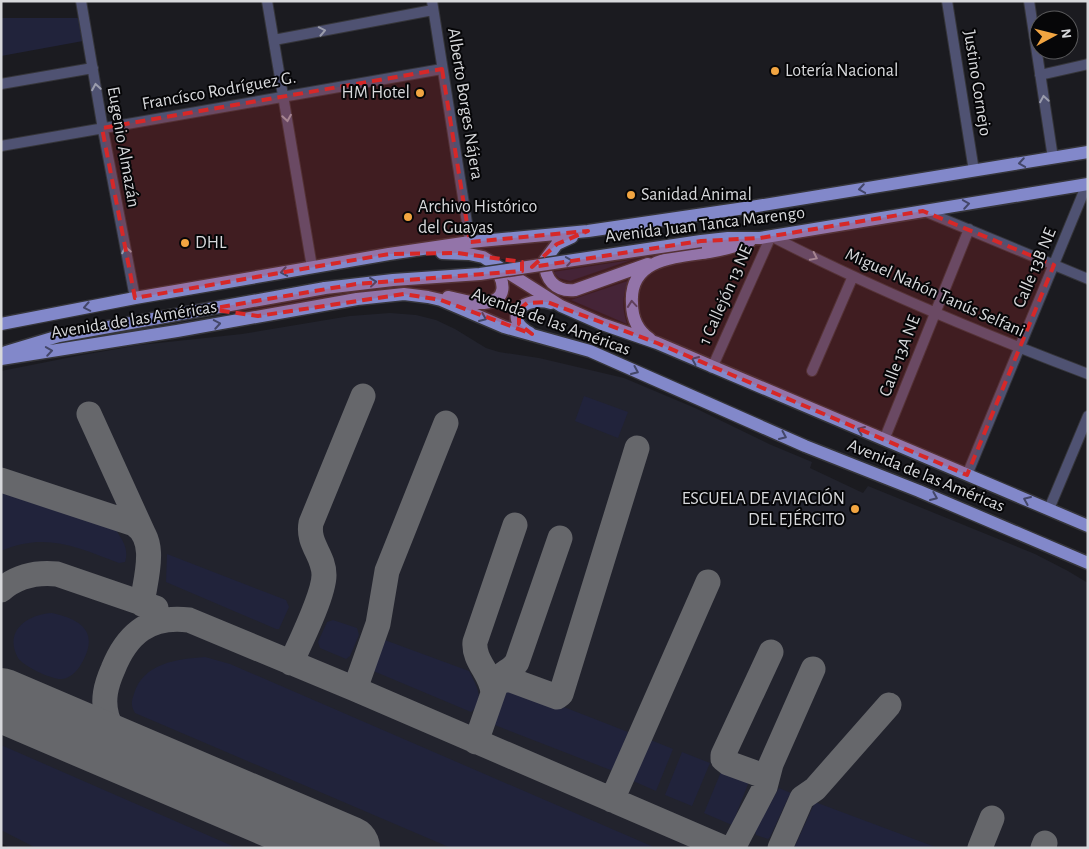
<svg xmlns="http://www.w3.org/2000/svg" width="1089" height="849" font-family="'Alegreya Sans',sans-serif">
<rect width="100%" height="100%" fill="#1b1b20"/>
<!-- built -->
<path fill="#22232d" d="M390 313 416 315 436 320 455 329 486 348 499 352 539 358 624 378 695 408 769 444 812 462 810 468 863 493 868 486 1035 554 1068 571 1088 583V848H10L1 843V371L82 355 140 345 242 334 350 316Z"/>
<!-- green -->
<path fill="#21233b" d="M1 18H79L83 41 1 56Z
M631 260 570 281 559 278 553 272Z
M628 281C622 297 622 308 627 324L571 300Z
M584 396 628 412 618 438 575 421Z
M1 489 116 530C123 541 129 549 125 562L119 563C76 547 46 532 1 551Z
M167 554 286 600 289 607 279 629H276L166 582Z
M52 613C84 620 100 634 80 666 76 672 70 678 62 679 52 680 23 666 18 658 3 631 28 614 52 613Z
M333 620 357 628 359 635 350 656 346 659 320 648 318 642 327 622Z
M382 639 469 671C475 683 487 702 471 712L371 670Z
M205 657 230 664 656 848H451L135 713C131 706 131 702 134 694 143 663 177 659 205 657Z
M502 683 628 732 613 771 487 722Z
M648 739 673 749 656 791 631 780Z
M1 745 237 848H36L1 830Z
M682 752 710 763 692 806 665 795Z
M723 767 750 779 732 825 704 813Z
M779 788 793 794 789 796 770 837 768 839 756 835 755 831Z
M815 802 938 848H794Z"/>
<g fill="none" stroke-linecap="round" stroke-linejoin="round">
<!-- taxiway -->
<path stroke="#66676b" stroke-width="25" d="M89 414 144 535
M1 480 134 524C159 540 145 580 142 604
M1 590C17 576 37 572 57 574L156 608
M291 663C300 643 324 595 324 575 324 555 307 544 311 523L363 396
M497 683 508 679 557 697 561 694 637 448
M355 689 378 624 387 571 446 423
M493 693C492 674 473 661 475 642L515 525
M1 696 13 705
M476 742 498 679C503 672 512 670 517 662L560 538
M147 762C129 751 114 738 107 717 102 700 106 685 113 669 127 634 149 615 189 620L355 689 724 848
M765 785V779L761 775 728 763 723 759V755L771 652
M612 800 708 582
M733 848 765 787 771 764 813 669
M780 848 802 798 815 789 889 705
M980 848 992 818
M1043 848 1045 843"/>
<!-- runway -->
<path stroke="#66676b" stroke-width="64" d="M1 700 348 848"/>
<defs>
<path id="minor" d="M81 1 104 135 135 298
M267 1 312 267
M432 1 470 242
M947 1 974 171
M1029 1 1053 158
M274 40 433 10
M1040 75 1088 64
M1 84 93 68
M1 146 442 69
M924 211 1088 279
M712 368 771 236C873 289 980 333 1088 374
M812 371 853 276
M884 440 969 229
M967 475 1087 184
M1049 509 1088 416"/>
<path id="primary" d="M572 237 557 244 545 260C544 279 555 292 575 290L648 264
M701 241 728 238H760L1088 184
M442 253 469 254 483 257 561 306 602 324 657 343 1088 526
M448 297C459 299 472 304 484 303 508 301 506 281 493 267
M1 324 135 298 389 254 470 242 588 231 745 208 1088 152
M530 333C501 317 524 295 551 303
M650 339C638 331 632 318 632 303 629 258 676 257 709 252 723 250 736 246 750 241
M6 352 59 336 325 288
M1 359 177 331 357 299 404 294 428 297 441 300 504 327 590 351 805 446 919 491 1088 563"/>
</defs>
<!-- minor casing -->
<use href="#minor" stroke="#35353a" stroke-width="12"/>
<!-- primary casing -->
<use href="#primary" stroke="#35353a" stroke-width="15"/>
<!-- minor -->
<use href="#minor" stroke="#4f5272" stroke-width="10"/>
<!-- primary -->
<use href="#primary" stroke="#8288ca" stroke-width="12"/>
<defs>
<path id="primary-bridge" d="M325 288 393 280 480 274 701 241"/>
</defs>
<!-- primary-bridge casing -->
<use href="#primary-bridge" stroke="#35353a" stroke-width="15" stroke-linecap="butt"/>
<!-- primary-bridge -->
<use href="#primary-bridge" stroke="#8288ca" stroke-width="12"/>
</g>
<!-- one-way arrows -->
<defs><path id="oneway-chevron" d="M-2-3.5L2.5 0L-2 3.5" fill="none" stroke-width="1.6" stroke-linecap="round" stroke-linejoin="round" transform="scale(1.25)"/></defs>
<g stroke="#9a9cac">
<use href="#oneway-chevron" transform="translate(322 31) rotate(-11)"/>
<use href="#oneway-chevron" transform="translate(96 87) rotate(-99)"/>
<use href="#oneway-chevron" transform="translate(1044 99) rotate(-99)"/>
<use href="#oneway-chevron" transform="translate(287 118) rotate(81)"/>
<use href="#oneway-chevron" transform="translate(126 250) rotate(-101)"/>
<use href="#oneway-chevron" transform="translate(814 257) rotate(26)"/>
</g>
<g stroke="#444769">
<use href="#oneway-chevron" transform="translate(1022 163) rotate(171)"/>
<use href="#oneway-chevron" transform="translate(862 189) rotate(171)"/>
<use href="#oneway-chevron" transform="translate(966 204) rotate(-9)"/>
<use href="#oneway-chevron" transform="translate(569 261) rotate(-9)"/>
<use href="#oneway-chevron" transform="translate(284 272) rotate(170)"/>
<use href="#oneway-chevron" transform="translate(373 282) rotate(-6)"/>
<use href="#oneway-chevron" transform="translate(632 304) rotate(-95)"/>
<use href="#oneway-chevron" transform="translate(87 307) rotate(169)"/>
<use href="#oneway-chevron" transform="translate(483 318) rotate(23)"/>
<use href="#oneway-chevron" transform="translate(217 324) rotate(-10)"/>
<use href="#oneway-chevron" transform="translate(49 351) rotate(-9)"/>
<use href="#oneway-chevron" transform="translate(695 360) rotate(-156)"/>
<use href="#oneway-chevron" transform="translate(635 371) rotate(24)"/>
<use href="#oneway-chevron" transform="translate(861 430) rotate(-157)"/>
<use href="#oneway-chevron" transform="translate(783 436) rotate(24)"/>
<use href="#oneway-chevron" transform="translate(934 497) rotate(23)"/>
<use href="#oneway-chevron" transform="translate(1027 500) rotate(-157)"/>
</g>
<!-- marked area -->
<path fill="#d62828" fill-opacity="0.2" stroke="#d62828" stroke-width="4" stroke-dasharray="10 6" stroke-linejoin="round" d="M442 69 470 242 588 231 557 244 532 267 701 241 760 238 923 211 1054 265 967 475 657 343 547 302 527 303 519 310V324L532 334 441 300 404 294 258 316 209 309 356 284 522 271V262L458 253 389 254 135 298 102 128Z"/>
<!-- markers -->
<g fill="#f2a541" stroke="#060608" stroke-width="2">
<circle cx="775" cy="71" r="5"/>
<circle cx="420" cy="93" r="5"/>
<circle cx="631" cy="195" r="5"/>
<circle cx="408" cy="217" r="5"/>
<circle cx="185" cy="243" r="5"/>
<circle cx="855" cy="509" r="5"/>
</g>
<g text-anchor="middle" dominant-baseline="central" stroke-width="4" stroke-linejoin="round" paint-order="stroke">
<!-- poi labels -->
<g font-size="18" fill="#d7d8db" stroke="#060608" text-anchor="start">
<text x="785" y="71">Lotería Nacional</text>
<text x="410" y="93" text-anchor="end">HM Hotel</text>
<text x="641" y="195">Sanidad Animal</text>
<text x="418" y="207">Archivo Histórico<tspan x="418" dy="21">del Guayas</tspan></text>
<text x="195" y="243">DHL</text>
<text x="845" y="499" text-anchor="end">ESCUELA DE AVIACIÓN<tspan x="845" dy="21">DEL EJÉRCITO</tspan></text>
</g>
<!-- street labels -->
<g font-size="18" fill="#d7d8db" stroke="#060608">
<text transform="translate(977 83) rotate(81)">Justino Cornejo</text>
<text transform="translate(219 91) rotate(-10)">Francísco Rodríguez G.</text>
<text transform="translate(465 104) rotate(81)">Alberto Borges Nájera</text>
<text transform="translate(123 147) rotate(80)">Eugenio Almazán</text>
<text transform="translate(705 225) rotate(-7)">Avenida Juan Tanca Marengo</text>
<text transform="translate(1035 268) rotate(-67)">Calle 13B NE</text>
<text transform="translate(935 293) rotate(24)">Miguel Nahón Tanús Selfani</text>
<text transform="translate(726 295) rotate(-66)">1 Callejón 13 NE</text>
<text transform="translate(134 320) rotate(-9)">Avenida de las Américas</text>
<text transform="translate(551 322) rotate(20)">Avenida de las Américas</text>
<text transform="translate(900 356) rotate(-69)">Calle 13A NE</text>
<text transform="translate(926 476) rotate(22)">Avenida de las Américas</text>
</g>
</g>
<!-- border -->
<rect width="1089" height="849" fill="none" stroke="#d7d8db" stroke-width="5"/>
<!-- north arrow -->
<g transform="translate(1054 35) rotate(83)"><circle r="24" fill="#060608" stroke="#5a5a5c"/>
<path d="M0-4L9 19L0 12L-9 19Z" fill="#f2a541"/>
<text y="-8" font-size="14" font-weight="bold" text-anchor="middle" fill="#d7d8db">N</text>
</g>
</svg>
